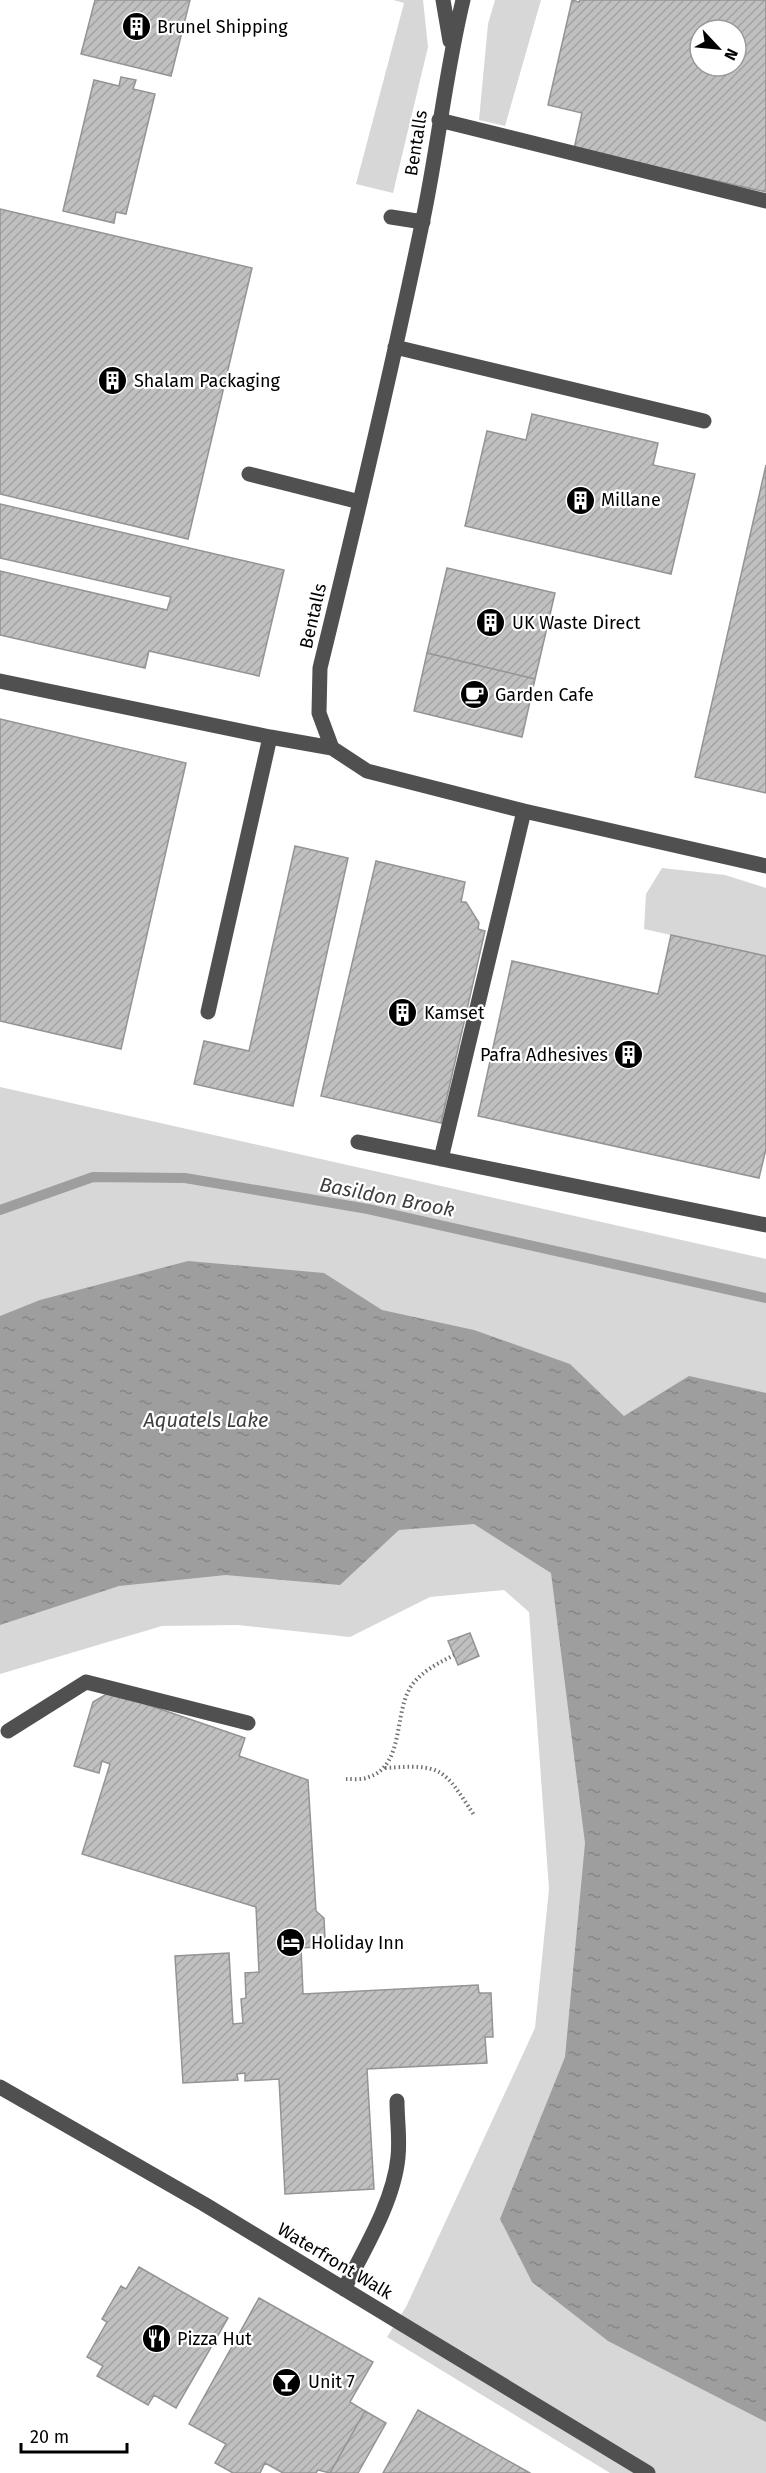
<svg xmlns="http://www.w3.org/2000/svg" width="766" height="2473" font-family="'Fira Sans',sans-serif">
<defs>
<pattern id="water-ripples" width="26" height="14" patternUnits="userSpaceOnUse" patternTransform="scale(1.5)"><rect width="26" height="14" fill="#9e9e9e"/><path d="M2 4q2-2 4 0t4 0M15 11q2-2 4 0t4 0" fill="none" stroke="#868686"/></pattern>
<pattern id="building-hatch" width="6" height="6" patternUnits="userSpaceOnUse" patternTransform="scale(1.5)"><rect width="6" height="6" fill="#c0c0c0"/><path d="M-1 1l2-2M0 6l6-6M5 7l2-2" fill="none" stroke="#a3a3a3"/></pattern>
</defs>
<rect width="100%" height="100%" fill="#fff"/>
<!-- green -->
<path fill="#d7d7d7" d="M393 0H423L428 47 393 193 356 184 404 3Z
M495 0H541L505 126 479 120 488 24Z
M662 868 725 875 766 888V956L644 929 646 894Z
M0 1087 766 1259V2473H610L387 2337 406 2307 535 2028 549 1889 529 1612 504 1590 430 1597 350 1637 238 1625 162 1626 0 1674Z"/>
<!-- water -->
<path fill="url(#water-ripples)" d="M188 1261 324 1273 382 1310 474 1330 570 1364 624 1416 689 1376 766 1393V2422L608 2341 532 2282 500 2219 565 2057 585 1843 551 1573 474 1524 399 1530 340 1585 226 1575 119 1586 0 1625V1316L40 1300Z"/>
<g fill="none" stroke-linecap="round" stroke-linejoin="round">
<!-- stream -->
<path stroke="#9e9e9e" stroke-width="10" d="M0 1210 93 1177 185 1178 368 1209 766 1298"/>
</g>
<!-- building -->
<path fill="url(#building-hatch)" stroke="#949494" stroke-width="1.5" fill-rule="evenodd" d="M95 0H190L171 76 81 54Z
M572 0 579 2 580 0H766V192L574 149 582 113 548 105ZM700 30H736V66H700Z
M121 77 136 80 133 89 155 94 126 214 116 212 114 223 63 211 94 80 119 86Z
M0 209 252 268 188 539 0 494Z
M532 414 658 443 653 465 695 474 671 574 465 526 487 431 526 440Z
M766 465V793L695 777Z
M0 504 284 570 259 676 149 651 145 668 0 635V571L167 610 171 597 0 558Z
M447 568 555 593 535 679 427 653Z
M427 653 535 679 522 737 414 711Z
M0 719 186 763 121 1049 0 1021Z
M295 846 348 858 293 1106 194 1084 204 1041 249 1051Z
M376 861 465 882 461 902H466L479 923 478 929 485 931 441 1123 321 1096Z
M671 935 766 956V1149L759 1178 478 1116 512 961 658 994Z
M470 1633 479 1656 458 1665 448 1641Z
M110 1692 245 1738 239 1756 308 1780 316 1911 324 1918 325 1939 318 1947 301 1948 303 1994 478 1985 479 1993H491L493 2037H485L487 2063 367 2069 374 2189 285 2194 279 2079 245 2081V2073L237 2074 238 2080 183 2083 175 1956 229 1953 233 2024 243 2023 241 1999 246 1998 245 1973 259 1972 256 1907 82 1854 110 1764 102 1761 99 1773 74 1766 93 1702Z
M139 2267 228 2318 176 2408 154 2395 148 2405 97 2376 103 2366 87 2357 107 2322 102 2319 121 2286 126 2289Z
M259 2298 373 2362 350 2402 365 2411 330 2473 318 2470 316 2473H283L265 2463 260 2473H233L215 2463 226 2444 189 2424Z
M418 2410 530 2473H383Z
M365 2411 386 2423 358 2473H330Z"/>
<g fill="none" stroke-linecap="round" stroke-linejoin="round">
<!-- path -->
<path stroke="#727272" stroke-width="4" stroke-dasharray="1.5 3" stroke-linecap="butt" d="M385 1768C443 1764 443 1768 474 1815
M346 1779C353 1779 363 1780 369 1777 404 1765 394 1715 410 1688 420 1672 437 1664 454 1655"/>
<!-- minor -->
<path stroke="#505050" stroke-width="15" d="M443 0 450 41
M463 0C445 74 438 150 422 224 391 373 356 521 320 668L319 713 332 748 367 771 524 811 766 866
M439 120 766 201
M391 217 423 222
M395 347 704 421
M249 474 360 502
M0 681 270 737 332 748
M208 1012 270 737
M358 1142 766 1225
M441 1159 524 811
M8 1731 86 1682 248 1723
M0 2087 204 2204 648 2473
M344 2289C364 2250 394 2201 398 2157 400 2139 397 2119 397 2101"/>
</g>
<!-- icons -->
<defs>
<symbol id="building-disc" viewBox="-11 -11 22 22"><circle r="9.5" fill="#000" stroke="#fff"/><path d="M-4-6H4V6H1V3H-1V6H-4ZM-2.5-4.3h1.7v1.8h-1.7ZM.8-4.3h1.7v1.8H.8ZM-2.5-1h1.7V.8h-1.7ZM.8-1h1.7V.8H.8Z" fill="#fff"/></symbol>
<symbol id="cafe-disc" viewBox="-11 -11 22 22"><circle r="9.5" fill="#000" stroke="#fff"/><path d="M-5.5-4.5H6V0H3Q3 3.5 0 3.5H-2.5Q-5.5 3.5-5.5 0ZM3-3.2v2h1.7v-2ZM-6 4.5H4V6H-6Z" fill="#fff"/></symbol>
<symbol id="hotel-disc" viewBox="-11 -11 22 22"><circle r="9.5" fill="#000" stroke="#fff"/><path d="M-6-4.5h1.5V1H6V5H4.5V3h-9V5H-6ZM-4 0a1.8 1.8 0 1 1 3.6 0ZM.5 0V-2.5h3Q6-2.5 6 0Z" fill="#fff"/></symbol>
<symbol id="restaurant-disc" viewBox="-11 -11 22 22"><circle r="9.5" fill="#000" stroke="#fff"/><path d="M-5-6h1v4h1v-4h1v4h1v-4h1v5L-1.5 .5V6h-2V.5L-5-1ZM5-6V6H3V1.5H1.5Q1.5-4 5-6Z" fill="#fff"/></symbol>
<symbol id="bar-disc" viewBox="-11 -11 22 22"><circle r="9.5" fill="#000" stroke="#fff"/><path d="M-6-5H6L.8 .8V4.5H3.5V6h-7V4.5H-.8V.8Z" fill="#fff"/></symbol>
</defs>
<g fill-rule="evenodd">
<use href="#building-disc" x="120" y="10" width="33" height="33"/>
<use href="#building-disc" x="96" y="364" width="33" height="33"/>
<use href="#building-disc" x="564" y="484" width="33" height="33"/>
<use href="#building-disc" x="474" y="606" width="33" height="33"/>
<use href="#cafe-disc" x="458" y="678" width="33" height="33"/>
<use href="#building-disc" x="386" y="996" width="33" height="33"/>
<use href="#building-disc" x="612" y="1038" width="33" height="33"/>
<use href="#hotel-disc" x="274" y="1926" width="33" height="33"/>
<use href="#restaurant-disc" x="140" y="2322" width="33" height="33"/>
<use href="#bar-disc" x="270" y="2366" width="33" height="33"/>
</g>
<g text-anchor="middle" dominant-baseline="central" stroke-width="4.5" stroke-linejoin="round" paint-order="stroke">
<!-- poi labels -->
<g font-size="18" fill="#000" stroke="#fff" text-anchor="start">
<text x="157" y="27">Brunel Shipping</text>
<text x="134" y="381">Shalam Packaging</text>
<text x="601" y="500">Millane</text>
<text x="512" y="623">UK Waste Direct</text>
<text x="495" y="695">Garden Cafe</text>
<text x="424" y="1013">Kamset</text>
<text x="608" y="1055" text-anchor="end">Pafra Adhesives</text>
<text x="311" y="1943">Holiday Inn</text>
<text x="177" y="2339">Pizza Hut</text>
<text x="308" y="2382">Unit 7</text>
</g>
<!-- street labels -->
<g font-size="18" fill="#000" stroke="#fff">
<text transform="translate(416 143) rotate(-81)">Bentalls</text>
<text transform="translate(313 616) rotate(-77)">Bentalls</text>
<text transform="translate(335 2261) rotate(31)">Waterfront Walk</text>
</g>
<!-- water labels -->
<g font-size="20" font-style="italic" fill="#3f3f3f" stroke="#fff">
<text transform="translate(387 1197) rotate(11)">Basildon Brook</text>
<text x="206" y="1420">Aquatels Lake</text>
</g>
</g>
<!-- north arrow -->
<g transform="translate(718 48) rotate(116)"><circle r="28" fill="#ffffff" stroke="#999999" stroke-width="1.5"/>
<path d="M0-4.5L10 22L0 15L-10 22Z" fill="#000000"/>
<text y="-9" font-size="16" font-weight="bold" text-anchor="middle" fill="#000000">N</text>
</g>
<!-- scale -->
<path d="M21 2443v9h106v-9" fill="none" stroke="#000000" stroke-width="3"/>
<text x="30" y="2443" font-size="18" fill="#000000" stroke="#ffffff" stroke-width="4.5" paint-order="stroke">20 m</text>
</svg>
